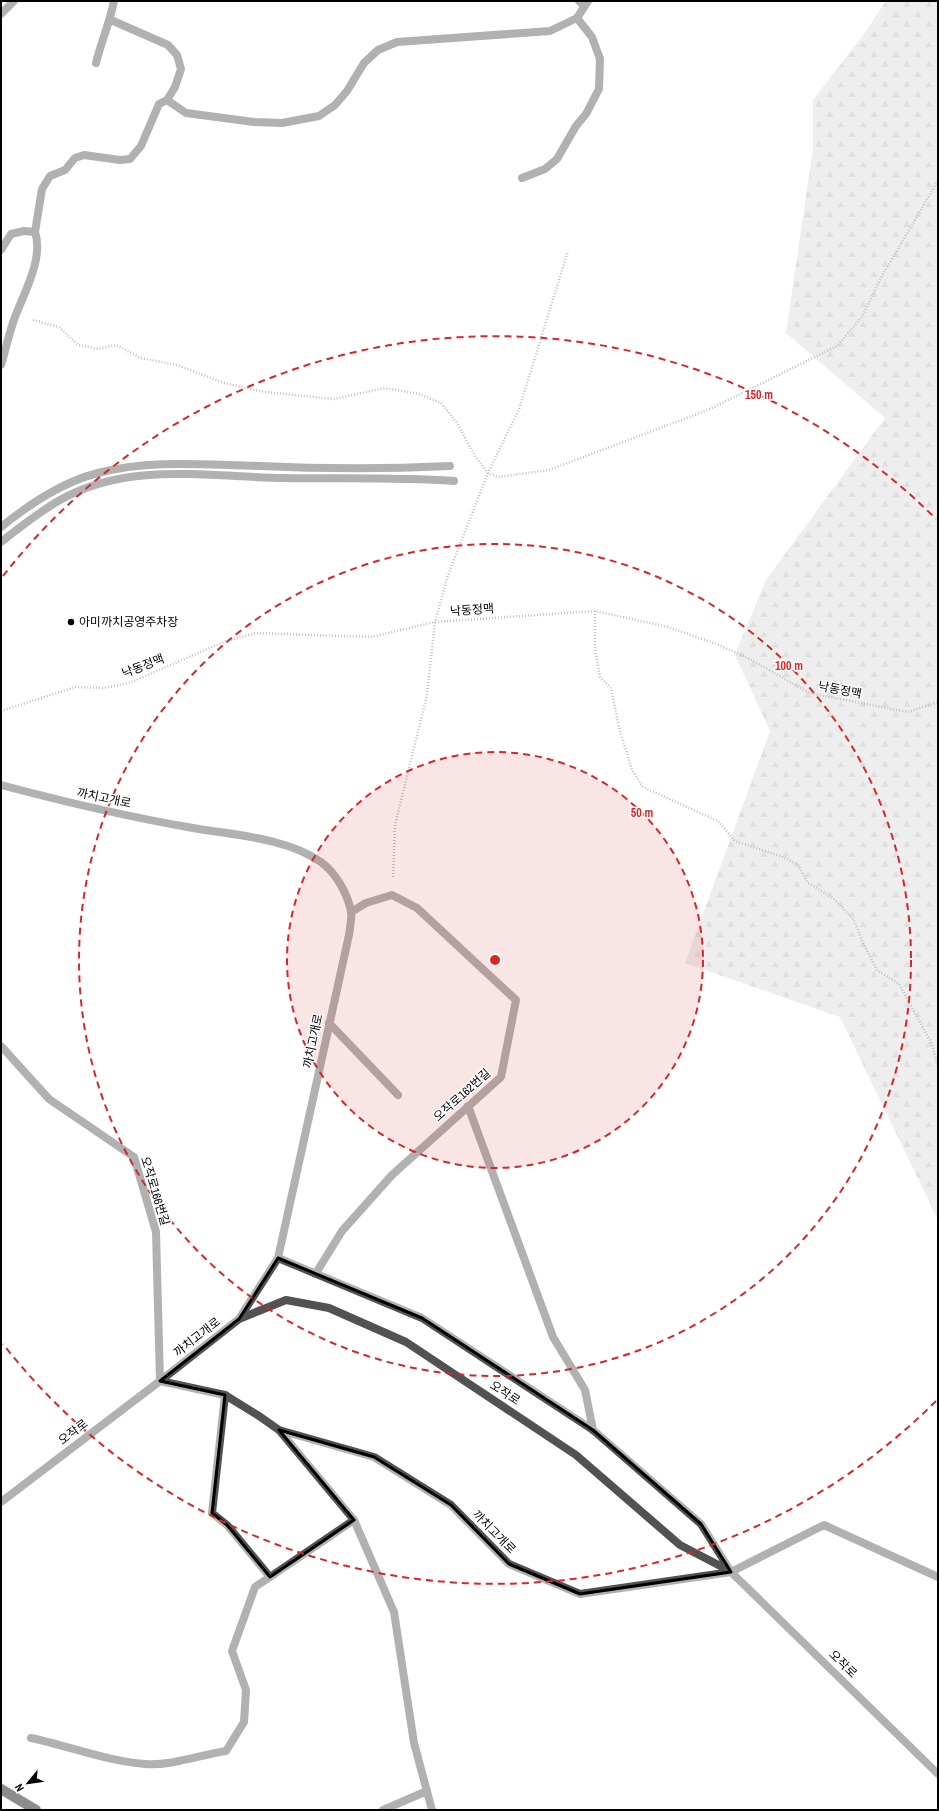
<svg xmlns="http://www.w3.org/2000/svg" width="939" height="1811" font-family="'Archivo Narrow','Noto Sans KR',sans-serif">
<defs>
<pattern id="forest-firs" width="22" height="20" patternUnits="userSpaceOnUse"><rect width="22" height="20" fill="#d9d9d9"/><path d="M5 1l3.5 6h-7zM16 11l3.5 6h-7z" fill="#b8b8b8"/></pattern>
</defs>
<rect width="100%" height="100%" fill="#fff"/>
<!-- forest -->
<path fill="url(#forest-firs)" d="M886 1H938V1220L840 1017 685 963 770 731 735 655 766 580 885 418 786 333 813 148V100L864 34Z"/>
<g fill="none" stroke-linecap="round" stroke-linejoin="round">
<defs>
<path id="primary" d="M1 1789 36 1810"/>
</defs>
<!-- primary casing -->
<use href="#primary" stroke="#dbdbdb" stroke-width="12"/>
<!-- path -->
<path stroke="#747474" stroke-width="2.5" stroke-dasharray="1 2" stroke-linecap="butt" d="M33 320 59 327 78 345 99 349 116 345 141 358 177 365 224 383 265 392 334 399 385 388 419 394 441 403 457 423 475 456 488 473 498 477 549 470 708 410 837 346 862 317 882 276 938 181
M595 611V650L600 677 611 688 619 728 632 770 643 787 718 821 735 841 783 857 798 865 808 883 833 898 854 920 863 943 877 970 899 984 932 1044 938 1068
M1 711 75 687 104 688 129 683 226 641 256 633 371 637 435 622 595 611 668 627 714 643 748 658 809 693 908 712 938 702
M393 877 395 825 427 695 435 622 448 575 488 473 519 409 568 251"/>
<!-- service -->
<path stroke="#525252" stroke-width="8" d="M1 14 14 1
M111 20 168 45 177 55 181 69 175 87 167 100
M96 63C101 42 110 22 114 1
M522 178 545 169 557 159 576 126 586 114 599 89 600 59 592 37 577 18
M35 232 42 189 50 176 65 170 75 158 84 155 120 160 130 159 141 146 159 104 167 100 186 113 254 122 282 123 319 116 335 105 347 91 364 63 378 50 397 42 550 31 577 18 588 1
M1 250 11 234 24 231 35 232C44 258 24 293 15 317 9 333 6 349 1 365
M1 1046 49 1099 134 1157 156 1232 160 1381
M468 1106 553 1337 585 1390 593 1430
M316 1273 342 1231 392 1175 501 1077 516 1000 417 908 392 895 366 903 351 912
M731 1572 824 1525 938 1577"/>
<!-- minor -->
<path stroke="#525252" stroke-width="8" d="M579 1 584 6
M1 527C30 504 62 482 98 473 150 459 207 465 260 466 324 469 387 469 450 466
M1 542C20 527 39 512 60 500 129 461 209 477 284 478 340 479 397 477 454 481
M329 1023 398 1095
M279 1430 374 1457 451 1505 509 1564 580 1594 731 1572
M270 1577 354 1520
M31 1738C69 1746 106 1761 145 1764 171 1766 200 1755 226 1751L244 1722 246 1690 232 1651 255 1587 270 1577 227 1525 212 1513 225 1395
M383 1810 427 1791"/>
<!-- tertiary -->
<path stroke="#525252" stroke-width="8" d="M1 785C65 802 129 817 193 828 234 835 287 838 321 862 336 873 347 893 351 911 352 918 350 928 349 935L278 1258 239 1319 160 1381 225 1395 259 1416 279 1430 354 1520 394 1612 414 1743 432 1810
M278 1258 422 1318 593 1430 701 1524 731 1572 938 1774
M239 1319 286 1300 329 1308 406 1342 576 1455 680 1545 730 1571
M1 1502 160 1381"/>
<!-- primary -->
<use href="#primary" stroke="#000" stroke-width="10"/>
</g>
<!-- marked area -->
<path d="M0 0H939V1811H0ZM278 1258 422 1318 593 1430 701 1524 731 1572 580 1594 509 1564 451 1505 374 1457 279 1430 354 1520 270 1577 227 1525 212 1513 225 1395 160 1381 239 1319Z" fill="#fff" fill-opacity=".55" fill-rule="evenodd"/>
<path fill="none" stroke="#000" stroke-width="3" stroke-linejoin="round" d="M278 1258 422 1318 593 1430 701 1524 731 1572 580 1594 509 1564 451 1505 374 1457 279 1430 354 1520 270 1577 227 1525 212 1513 225 1395 160 1381 239 1319Z"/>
<!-- distance rings -->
<circle cx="495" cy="960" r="208" fill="#d62828" fill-opacity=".12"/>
<g fill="none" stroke="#d62828" stroke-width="2" stroke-dasharray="7 5">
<circle cx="495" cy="960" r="208"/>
<circle cx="495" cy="960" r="416"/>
<path d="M936 1401A624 624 0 0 1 3 1344M3 576A624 624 0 0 1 936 519"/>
</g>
<!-- markers -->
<circle fill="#000" stroke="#fff" stroke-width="1.5" cx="71" cy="622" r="4"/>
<g text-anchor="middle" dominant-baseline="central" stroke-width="3" stroke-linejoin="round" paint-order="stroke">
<!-- street labels -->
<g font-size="12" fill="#000" stroke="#fff">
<text transform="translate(472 610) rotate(-4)">낙동정맥</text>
<text transform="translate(143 666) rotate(-21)">낙동정맥</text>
<text transform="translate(840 690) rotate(11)">낙동정맥</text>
<text transform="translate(104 798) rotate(12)">까치고개로</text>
<text transform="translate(313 1041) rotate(-78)">까치고개로</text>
<text transform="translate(462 1095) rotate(-42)">오작로162번길</text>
<text transform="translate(155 1191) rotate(73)">오작로166번길</text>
<text transform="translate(197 1337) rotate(-38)">까치고개로</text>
<text transform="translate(505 1393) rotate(33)">오작로</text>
<text transform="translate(73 1432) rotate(-37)">오작로</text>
<text transform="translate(494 1532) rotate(45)">까치고개로</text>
<text transform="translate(843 1664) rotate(44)">오작로</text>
</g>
<!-- poi labels -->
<g font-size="12" fill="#000" stroke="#fff" text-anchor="start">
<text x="79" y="622">아미까치공영주차장</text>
</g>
</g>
<circle cx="495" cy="960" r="6" fill="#d62828" stroke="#fff" stroke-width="2"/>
<g font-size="12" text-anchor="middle" font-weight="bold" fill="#d62828" stroke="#fff" stroke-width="3" stroke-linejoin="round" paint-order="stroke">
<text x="759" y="399">150 m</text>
<text x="789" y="670">100 m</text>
<text x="642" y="817">50 m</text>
</g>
<!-- border -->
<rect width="939" height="1811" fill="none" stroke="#000000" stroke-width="4"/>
<!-- north arrow -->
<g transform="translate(28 1783) rotate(241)" stroke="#ffffff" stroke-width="3" paint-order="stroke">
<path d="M0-3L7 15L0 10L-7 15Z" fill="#000000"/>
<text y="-6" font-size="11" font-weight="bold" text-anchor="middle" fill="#000000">N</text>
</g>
</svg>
